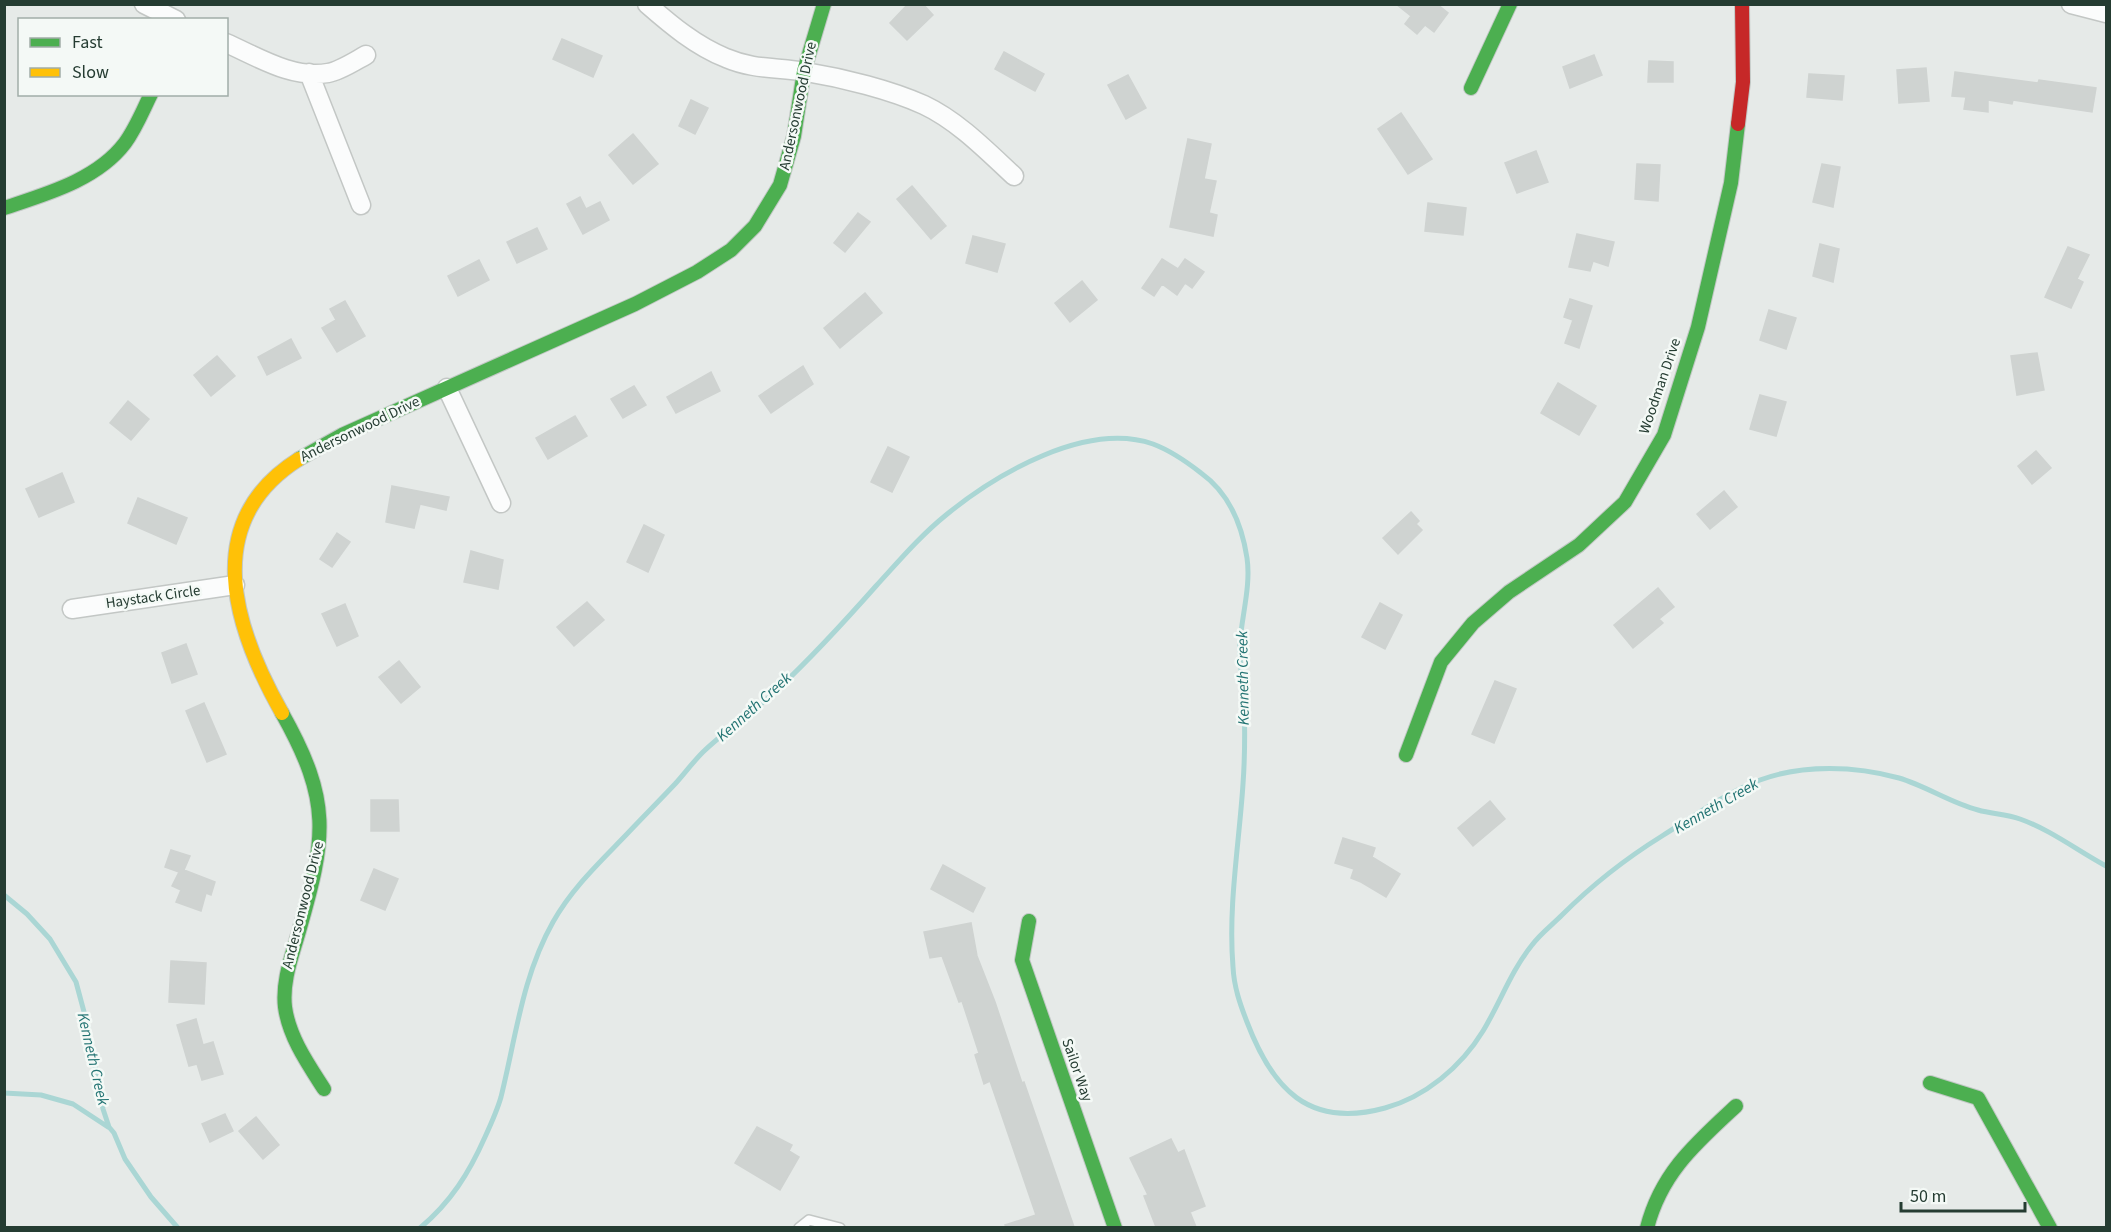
<svg xmlns="http://www.w3.org/2000/svg" width="2111" height="1232" font-family="'Source Sans 3',sans-serif">
<rect width="100%" height="100%" fill="#e6eae8"/>
<g fill="none" stroke-linecap="round" stroke-linejoin="round">
<!-- stream -->
<path stroke="#aad6d4" stroke-width="5" d="M4 895 27 914 50 939 76 982 87 1023 103 1109 109 1127 114 1133 125 1159 151 1197 178 1228
M4 1093 41 1095 73 1104 108 1127
M420 1228C451 1202 469 1173 485 1137 491 1124 497 1111 501 1097 516 1037 522 977 553 922 572 888 600 862 626 835 642 818 659 801 675 784 684 774 693 762 703 752 727 729 755 711 779 688 813 656 845 621 876 586 899 561 920 536 946 515 996 474 1086 421 1153 444 1169 450 1187 462 1201 473 1229 493 1242 525 1247 558 1251 585 1242 615 1240 642 1239 661 1242 680 1244 699 1245 727 1245 756 1243 784 1239 845 1228 906 1233 967 1234 987 1240 1004 1247 1022 1272 1088 1308 1129 1385 1108 1425 1097 1461 1067 1483 1031 1500 1003 1511 971 1532 945 1540 934 1552 925 1562 915 1592 885 1625 859 1662 836 1693 817 1725 793 1760 780 1803 764 1856 766 1899 778 1926 786 1951 803 1978 810 1992 814 2006 814 2020 819 2051 830 2078 851 2106 866"/>
</g>
<!-- building -->
<path fill="#cfd3d1" stroke="#cfd3d1" stroke-width="1.5" d="M908 4H923L933 15 907 40 890 23Z
M1396 4H1437L1448 13 1434 32 1425 25 1417 34 1405 24 1411 16Z
M562 39 602 56 593 77 553 59Z
M1004 52 1044 74 1035 91 995 69Z
M1594 55 1602 75 1570 88 1563 67Z
M1649 61 1673 62V82H1648Z
M1926 68 1929 101 1899 103 1897 70Z
M1955 72 2038 83 2039 80 2096 88 2092 112 2013 100 2012 104 1988 100V112L1964 109 1966 97 1952 96Z
M1809 74 1844 76 1842 100 1807 97Z
M1128 75 1146 108 1126 119 1108 85Z
M691 100 708 108 695 134 679 126Z
M1401 113 1432 159 1408 174 1378 129Z
M633 134 658 164 633 184 609 155Z
M1188 139 1211 144 1204 179 1216 181 1209 213 1217 215 1213 236 1170 227Z
M1536 151 1548 182 1517 193 1505 163Z
M1637 164 1660 165 1658 201 1635 199Z
M1822 164 1840 167 1833 207 1813 202Z
M912 186 946 226 931 239 897 199Z
M580 197 586 209 600 202 609 220 583 234 567 204Z
M1428 203 1466 208 1463 235 1425 231Z
M858 213 870 222 845 252 834 243Z
M537 228 547 249 517 263 507 242Z
M1577 234 1614 242 1608 266 1593 261 1590 271 1569 267Z
M973 236 1005 244 997 272 966 263Z
M1820 244 1839 249 1833 282 1813 276Z
M2068 247 2089 255 2077 279 2083 282 2071 308 2045 297Z
M1162 259 1178 269 1185 259 1204 272 1192 288 1185 283 1177 295 1162 284 1154 296 1142 288Z
M479 260 489 280 458 296 448 276Z
M1082 281 1097 300 1070 322 1055 303Z
M865 293 882 313 840 348 824 328Z
M1570 299 1592 306 1579 348 1565 343 1573 320 1564 317Z
M345 301 365 336 337 352 322 328 336 320 330 309Z
M1769 310 1796 318 1786 349 1760 340Z
M291 339 301 358 267 375 258 357Z
M2037 353 2044 390 2017 395 2011 356Z
M217 356 235 376 211 396 194 375Z
M803 366 813 384 771 413 759 396Z
M711 372 720 391 676 413 667 397Z
M1558 383 1596 406 1579 435 1541 413Z
M634 386 646 405 623 418 611 399Z
M1760 395 1786 402 1776 436 1750 429Z
M128 401 149 419 131 440 110 423Z
M575 416 587 436 548 459 536 438Z
M888 447 909 457 892 492 871 482Z
M2036 451 2051 468 2032 484 2018 466Z
M62 473 74 502 39 517 26 489Z
M392 486 449 497 446 510 420 504 414 528 386 522Z
M1724 491 1737 507 1710 529 1697 514Z
M138 498 187 518 176 544 128 523Z
M1411 512 1419 521 1416 524 1422 530 1398 554 1383 538Z
M644 525 664 535 648 572 627 562Z
M337 533 350 542 332 567 320 559Z
M471 551 503 560 498 589 464 582Z
M1658 588 1674 607 1659 619 1663 623 1633 648 1614 625Z
M587 602 604 620 574 646 557 627Z
M1380 603 1402 615 1385 649 1362 637Z
M345 604 358 636 337 646 322 614Z
M186 644 197 674 172 683 162 653Z
M399 661 420 687 401 703 379 677Z
M1495 681 1516 689 1494 743 1472 734Z
M204 703 226 754 207 762 186 711Z
M371 800H398L399 831H371Z
M1490 801 1505 819 1473 846 1458 828Z
M1343 838 1375 848 1372 857 1400 874 1386 897 1361 882 1351 878 1354 869 1335 863Z
M171 850 190 856 184 870 215 882 211 895 206 893 201 911 176 902 181 890 172 886 179 872 165 867Z
M943 865 985 888 973 912 931 889Z
M374 869 398 879 385 910 361 900Z
M971 923 977 956 995 1002 1022 1083 1024 1082 1074 1227H1006L1005 1225 1036 1215 990 1081 984 1084 975 1055 979 1053 962 1001 959 1002 942 956 930 958 924 932Z
M171 961 206 963 204 1004 169 1002Z
M196 1019 203 1045 213 1042 223 1074 202 1080 197 1064 189 1066 177 1025Z
M225 1114 233 1131 210 1142 202 1124Z
M256 1117 279 1145 263 1159 239 1131Z
M757 1127 792 1145 789 1151 799 1157 780 1190 735 1163Z
M1171 1139 1178 1153 1184 1150 1205 1206 1190 1212 1196 1227H1156L1144 1196 1148 1195 1130 1158Z"/>
<g fill="none" stroke-linecap="round" stroke-linejoin="round">
<defs>
<path id="lane" d="M799 1228 809 1220 840 1228"/>
<path id="street" d="M144 4 176 20
M647 4C671 25 696 46 726 58 754 70 778 67 806 72 843 78 891 90 924 105 958 121 987 151 1014 176
M2071 4 2106 13
M226 43C258 57 292 79 328 73 340 71 355 61 366 55
M309 73 361 205
M447 388 501 503
M72 609 235 585"/>
<path id="fast" d="M1471 88 1510 4
M4 208C46 194 97 180 125 143 136 128 143 110 151 94
M299 459 342 435 635 304 697 272 731 250 755 226 780 185 794 136 804 71 824 4
M282 713C332 802 326 837 299 931 292 956 282 981 285 1007 289 1037 308 1064 324 1089
M1406 755 1441 662 1473 623 1509 592 1579 545 1625 502 1664 435 1698 327 1731 183 1738 124
M1029 921 1022 960 1115 1228
M1930 1083 1978 1098 2050 1228
M1647 1228C1661 1173 1696 1143 1736 1106"/>
<path id="slow" d="M282 713C234 628 199 522 299 459"/>
<path id="jam" d="M1738 124 1743 82 1742 4"/>
</defs>
<!-- lane casing -->
<use href="#lane" stroke="#c3c7c5" stroke-width="12"/>
<!-- street casing -->
<use href="#street" stroke="#c3c7c5" stroke-width="21"/>
<!-- fast casing -->
<use href="#fast" stroke="#c2c8c5" stroke-width="16"/>
<!-- slow casing -->
<use href="#slow" stroke="#c2c8c5" stroke-width="16"/>
<!-- jam casing -->
<use href="#jam" stroke="#c2c8c5" stroke-width="16"/>
<!-- lane -->
<use href="#lane" stroke="#fbfcfc" stroke-width="9"/>
<!-- street -->
<use href="#street" stroke="#fbfcfc" stroke-width="18"/>
<!-- fast -->
<use href="#fast" stroke="#4caf50" stroke-width="14"/>
<!-- slow -->
<use href="#slow" stroke="#ffc107" stroke-width="14"/>
<!-- jam -->
<use href="#jam" stroke="#c62828" stroke-width="14"/>
</g>
<g text-anchor="middle" dominant-baseline="central" stroke-width="5" stroke-linejoin="round" paint-order="stroke">
<!-- street labels -->
<g font-size="15" fill="#253c32" stroke="#f4f9f6">
<text transform="translate(798 106) rotate(-78)">Andersonwood Drive</text>
<text transform="translate(1660 386) rotate(-71)">Woodman Drive</text>
<text transform="translate(360 429) rotate(-26)">Andersonwood Drive</text>
<text transform="translate(153 597) rotate(-8)">Haystack Circle</text>
<text transform="translate(303 905) rotate(-76)">Andersonwood Drive</text>
<text transform="translate(1077 1070) rotate(71)">Sailor Way</text>
</g>
<!-- water labels -->
<g font-size="16" font-style="italic" fill="#237473" stroke="#f4f9f6">
<text transform="translate(1243 678) rotate(-91)">Kenneth Creek</text>
<text transform="translate(754 707) rotate(-42)">Kenneth Creek</text>
<text transform="translate(1716 806) rotate(-30)">Kenneth Creek</text>
<text transform="translate(93 1059) rotate(77)">Kenneth Creek</text>
</g>
</g>
<!-- border -->
<rect width="2111" height="1232" fill="none" stroke="#253c32" stroke-width="12"/>
<!-- legend -->
<rect x="18" y="18" width="210" height="78" fill="#f4f9f6" stroke="#a1ada8" stroke-width="1.5"/>
<rect x="30" y="38" width="30" height="9" fill="#4caf50" stroke="#a1ada8" stroke-width="1.5"/>
<text x="72" y="48" font-size="18" fill="#253c32">Fast</text>
<rect x="30" y="68" width="30" height="9" fill="#ffc107" stroke="#a1ada8" stroke-width="1.5"/>
<text x="72" y="78" font-size="18" fill="#253c32">Slow</text>
<!-- scale -->
<path d="M1901 1202v9h124v-9" fill="none" stroke="#253c32" stroke-width="3"/>
<text x="1910" y="1202" font-size="18" fill="#253c32" stroke="#f4f9f6" stroke-width="4.5" paint-order="stroke">50 m</text>
</svg>
